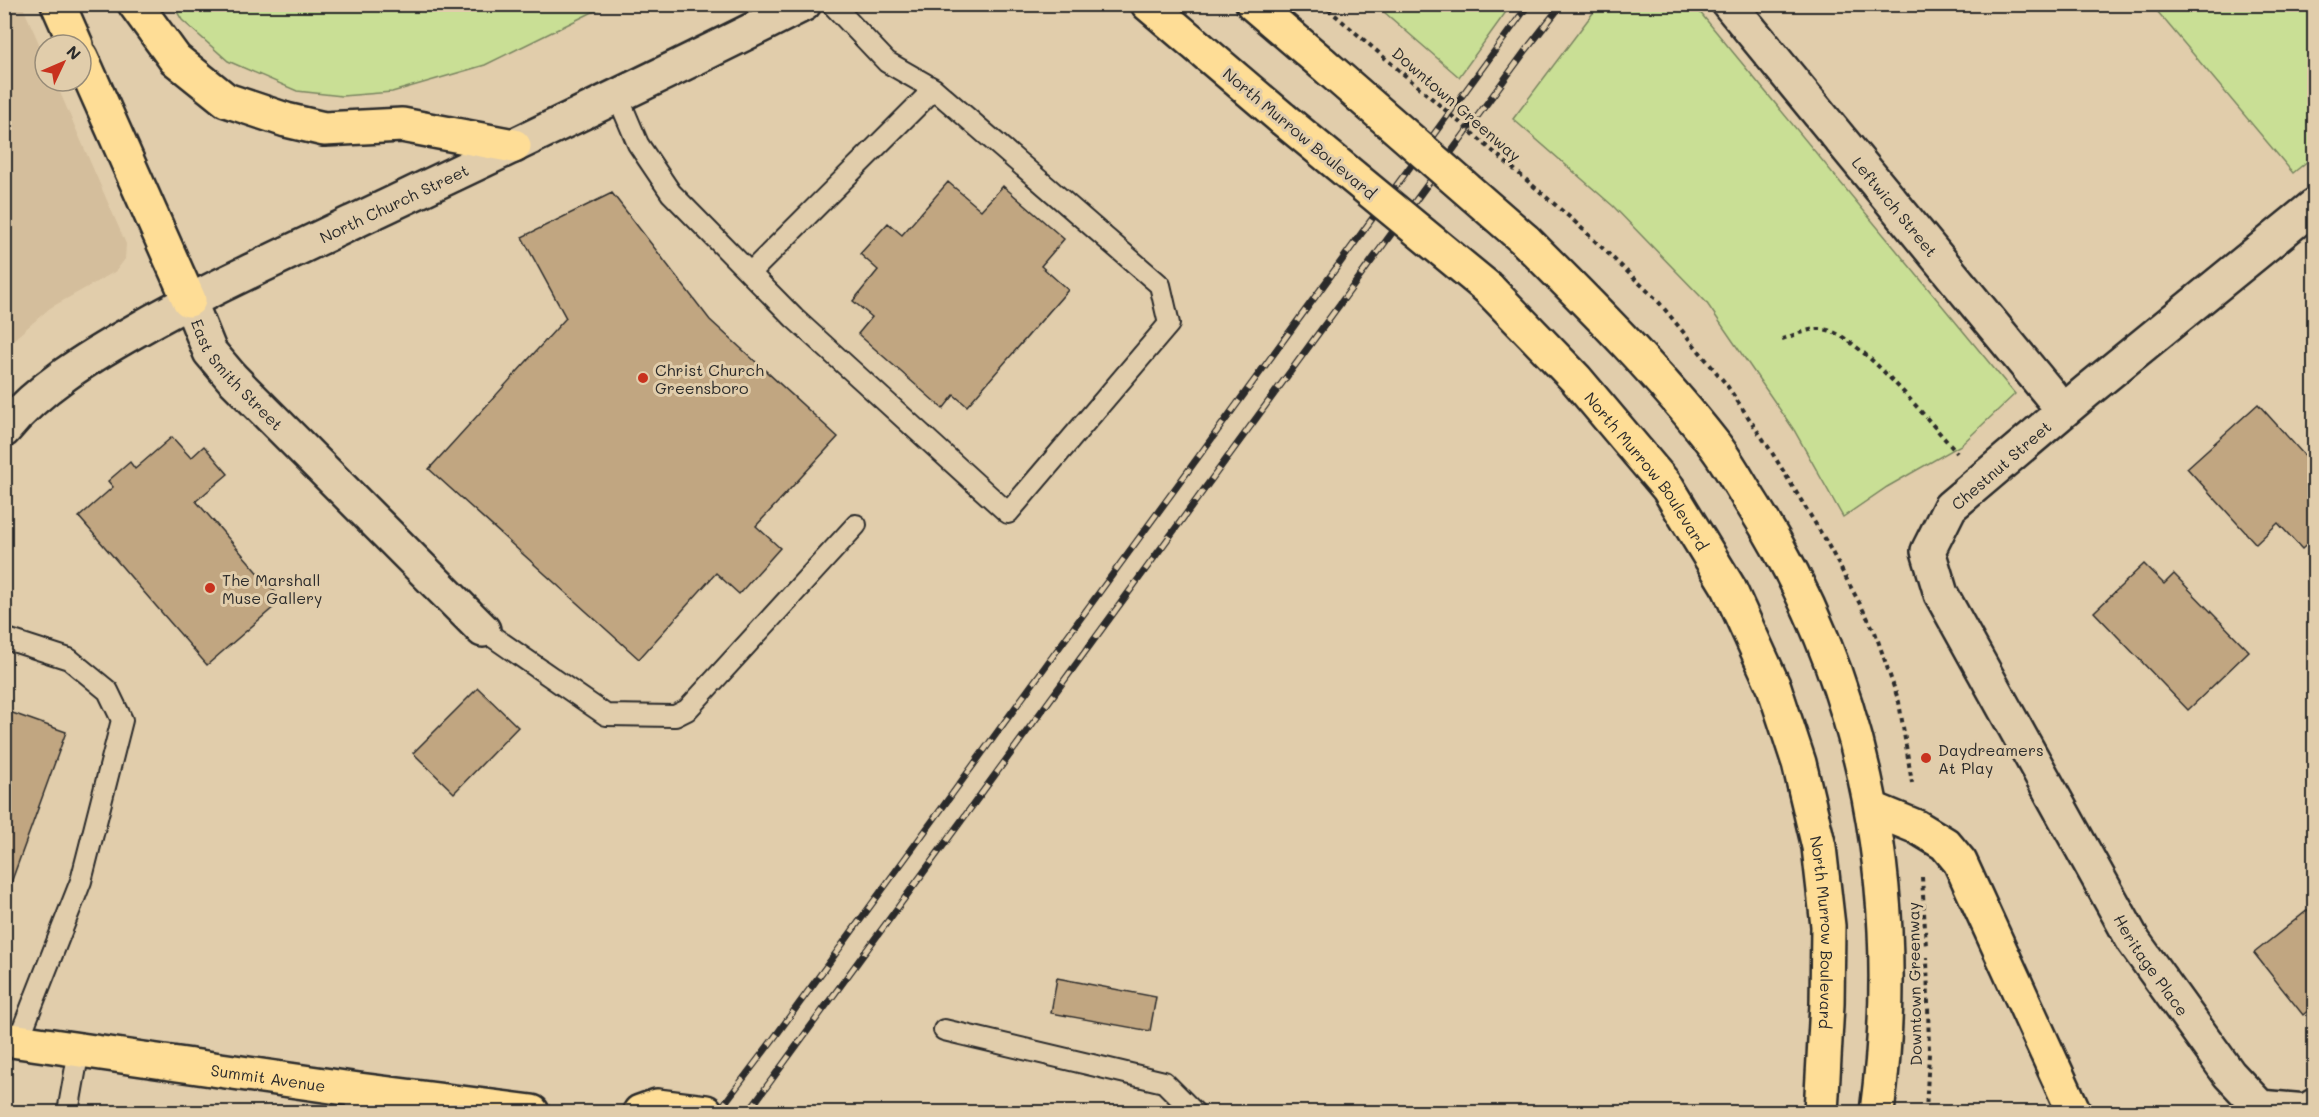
<svg xmlns="http://www.w3.org/2000/svg" width="2319" height="1117" font-family="Mali,sans-serif">
<rect width="100%" height="100%" fill="#e1cdab"/>
<filter id="ink" filterUnits="userSpaceOnUse"><feTurbulence type="fractalNoise" baseFrequency=".0167" numOctaves="2"/><feDisplacementMap in="SourceGraphic" scale="12" xChannelSelector="R" yChannelSelector="G"/><feConvolveMatrix kernelMatrix="1 2 1 2 8 2 1 2 1" color-interpolation-filters="sRGB"/></filter>
<g filter="url(#ink)">
<!-- built -->
<path fill="#d4be9c" d="M5 4 22 5 45 57V81H55L126 244 125 259 116 271 50 308 5 347Z"/>
<!-- green -->
<path fill="#c9df95" stroke="#7a8560" stroke-width="1.5" d="M173 5H607L485 65 392 92 342 96 297 91 228 61 182 20Z
M1376 5H1511L1459 77Z
M1599 5H1694L2015 394 1961 445 1887 487 1843 517 1794 430 1706 302 1613 206 1513 119Z
M2152 5H2314V156L2293 173Z"/>
<!-- building -->
<path fill="#c1a681" stroke="#2b2b2b" stroke-width="1.5" d="M948 182 981 210 1003 186 1064 239 1041 266 1068 290 967 406 954 395 943 409 858 334 872 317 853 301 878 270 860 254 888 223 902 235Z
M612 193 710 320 838 437 756 526 780 548 739 594 716 573 639 659 429 469 566 318 522 237Z
M2258 404 2314 466V538L2302 549 2278 523 2256 544 2187 468Z
M172 437 191 458 204 446 228 474 196 501 282 600 207 665 79 517 113 487 108 481 130 462 135 469Z
M2144 564 2164 584 2174 574 2249 651 2188 710 2094 612Z
M478 688 518 727 454 793 413 753Z
M4 710 66 732 4 902Z
M2314 905V1005L2303 1015 2254 953Z
M1057 978 1156 997 1150 1031 1051 1013Z"/>
<g fill="none" stroke-linecap="round" stroke-linejoin="round">
<defs>
<path id="service" d="M618 97 638 144 671 193 794 318 1008 513 1169 324 1160 285 934 89 887 62 832 4
M750 273 934 89
M483 630 606 715 675 716 687 710 856 525
M4 638 69 659 108 691 122 720 81 881 18 1041
M944 1030 1164 1082 1194 1112
M68 1112 79 1050
M355 1112 359 1090"/>
<g id="minor">
<path id="s1" d="M1729 4 2063 410"/>
<path id="s2" d="M2314 206 2087 391 1950 507 1928 551 1941 594 2134 942 2229 1074 2260 1107 2306 1111 2314 1106"/>
<path id="s3" d="M189 300 210 352 232 378 483 630"/>
</g>
<g id="tertiary">
<path id="s4" d="M4 430C38 388 89 357 135 331 205 291 278 258 351 223 503 151 654 80 804 4"/>
</g>
<g id="primary">
<path d="M58 4 76 45"/>
<path d="M135 4 175 59 226 100 286 120 324 129 402 125 514 146"/>
<path d="M1148 4 1283 119"/>
<path d="M1253 4 1322 63"/>
<path d="M81 57 189 300"/>
<path d="M1525 240C1590 305 1656 370 1713 443 1728 462 1740 485 1753 505 1869 688 1905 900 1877 1112"/>
<path id="s5" d="M1488 288 1576 379 1668 488 1729 588 1774 687 1799 763 1819 847 1828 926 1827 1004 1821 1112"/>
<path d="M1873 809 1917 827 1945 844 1960 862 2074 1112"/>
<path id="s6" d="M4 1039 359 1090 532 1112"/>
<path d="M640 1112 657 1106 706 1112"/>
</g>
</defs>
<!-- service casing -->
<use href="#service" stroke="#2b2b2b" stroke-width="24"/>
<!-- minor casing -->
<use href="#minor" stroke="#2b2b2b" stroke-width="38"/>
<!-- tertiary casing -->
<use href="#tertiary" stroke="#2b2b2b" stroke-width="38"/>
<!-- primary casing -->
<use href="#primary" stroke="#2b2b2b" stroke-width="38"/>
<!-- path -->
<path stroke="#2b2b2b" stroke-width="4" stroke-dasharray="4.5 4.5" stroke-linecap="butt" d="M1323 4 1328 9
M1574 221 1657 300 1726 384 1771 451 1826 541 1875 632 1899 702 1912 783
M1782 339C1795 335 1809 328 1822 329 1857 331 1932 425 1957 453
M1922 877 1926 947
M1926 1112 1929 1053 1927 957"/>
<!-- service -->
<use href="#service" stroke="#e1cdab" stroke-width="20"/>
<!-- minor -->
<use href="#minor" stroke="#e1cdab" stroke-width="33"/>
<!-- tertiary -->
<use href="#tertiary" stroke="#e1cdab" stroke-width="33"/>
<!-- primary -->
<use href="#primary" stroke="#fedd96" stroke-width="33"/>
<defs>
<path id="rail" d="M718 1112 774 1038 1529 4
M748 1112 1526 50 1562 4"/>
</defs>
<!-- rail casing -->
<use href="#rail" stroke="#2b2b2b" stroke-width="7"/>
<!-- rail -->
<use href="#rail" stroke="#e1cdab" stroke-width="4.5" stroke-dasharray="14" stroke-linecap="butt"/>
<defs>
<path id="primary-bridge" d="M1322 63 1525 240
M1283 119 1488 288"/>
</defs>
<!-- primary-bridge casing -->
<use href="#primary-bridge" stroke="#2b2b2b" stroke-width="38" stroke-linecap="butt"/>
<!-- path-bridge -->
<path stroke="#2b2b2b" stroke-width="4" stroke-dasharray="4.5 4.5" stroke-linecap="butt" d="M1328 9 1574 221"/>
<!-- primary-bridge -->
<use href="#primary-bridge" stroke="#fedd96" stroke-width="33"/>
</g>
</g>
<!-- markers -->
<g fill="#c8321e" stroke="#e1cdab" stroke-width="2">
<circle cx="643" cy="378" r="6"/>
<circle cx="210" cy="588" r="6"/>
<circle cx="1926" cy="758" r="6"/>
</g>
<g text-anchor="middle" dominant-baseline="central" stroke-width="6" stroke-linejoin="round" paint-order="stroke">
<!-- street labels -->
<g font-size="16" fill="#2b2b2b" stroke="#e1cdab">
<text transform="translate(1457 104) rotate(41)">Downtown Greenway</text>
<text transform="translate(1300 133) rotate(40)">North Murrow Boulevard</text>
<text stroke="none"><textPath href="#s4" startOffset="454">North Church Street</textPath></text>
<text stroke="none"><textPath href="#s1" startOffset="262">Leftwich Street</textPath></text>
<text stroke="none"><textPath href="#s3" startOffset="90">East Smith Street</textPath></text>
<text transform="translate(2001 465) rotate(-41)">Chestnut Street</text>
<text stroke="none"><textPath href="#s5" startOffset="243">North Murrow Boulevard</textPath></text>
<text stroke="none"><textPath href="#s5" startOffset="747">North Murrow Boulevard</textPath></text>
<text stroke="none"><textPath href="#s2" startOffset="993">Heritage Place</textPath></text>
<text transform="translate(1914 984) rotate(-91)">Downtown Greenway</text>
<text stroke="none"><textPath href="#s6" startOffset="267">Summit Avenue</textPath></text>
</g>
<!-- poi labels -->
<g font-size="16" fill="#2b2b2b" stroke="#e1cdab" text-anchor="start">
<text x="655" y="369">Christ Church<tspan x="655" dy="18">Greensboro</tspan></text>
<text x="222" y="579">The Marshall<tspan x="222" dy="18">Muse Gallery</tspan></text>
<text x="1938" y="749">Daydreamers<tspan x="1938" dy="18">At Play</tspan></text>
</g>
</g>
<!-- margin -->
<rect width="2319" height="1117" fill="none" stroke="#e1cdab" stroke-width="24"/>
<rect x="12" y="12" width="2295" height="1093" fill="none" stroke="#2b2b2b" stroke-width="2" filter="url(#ink)"/>
<!-- north arrow -->
<g transform="translate(63 63) rotate(46)"><circle r="28" fill="#e1cdab" stroke="#988c78" stroke-width="1.5"/>
<path d="M0-4.5L10 22L0 15L-10 22Z" fill="#c8321e"/>
<text y="-9" font-size="16" font-weight="bold" text-anchor="middle" fill="#2b2b2b">N</text>
</g>
</svg>
